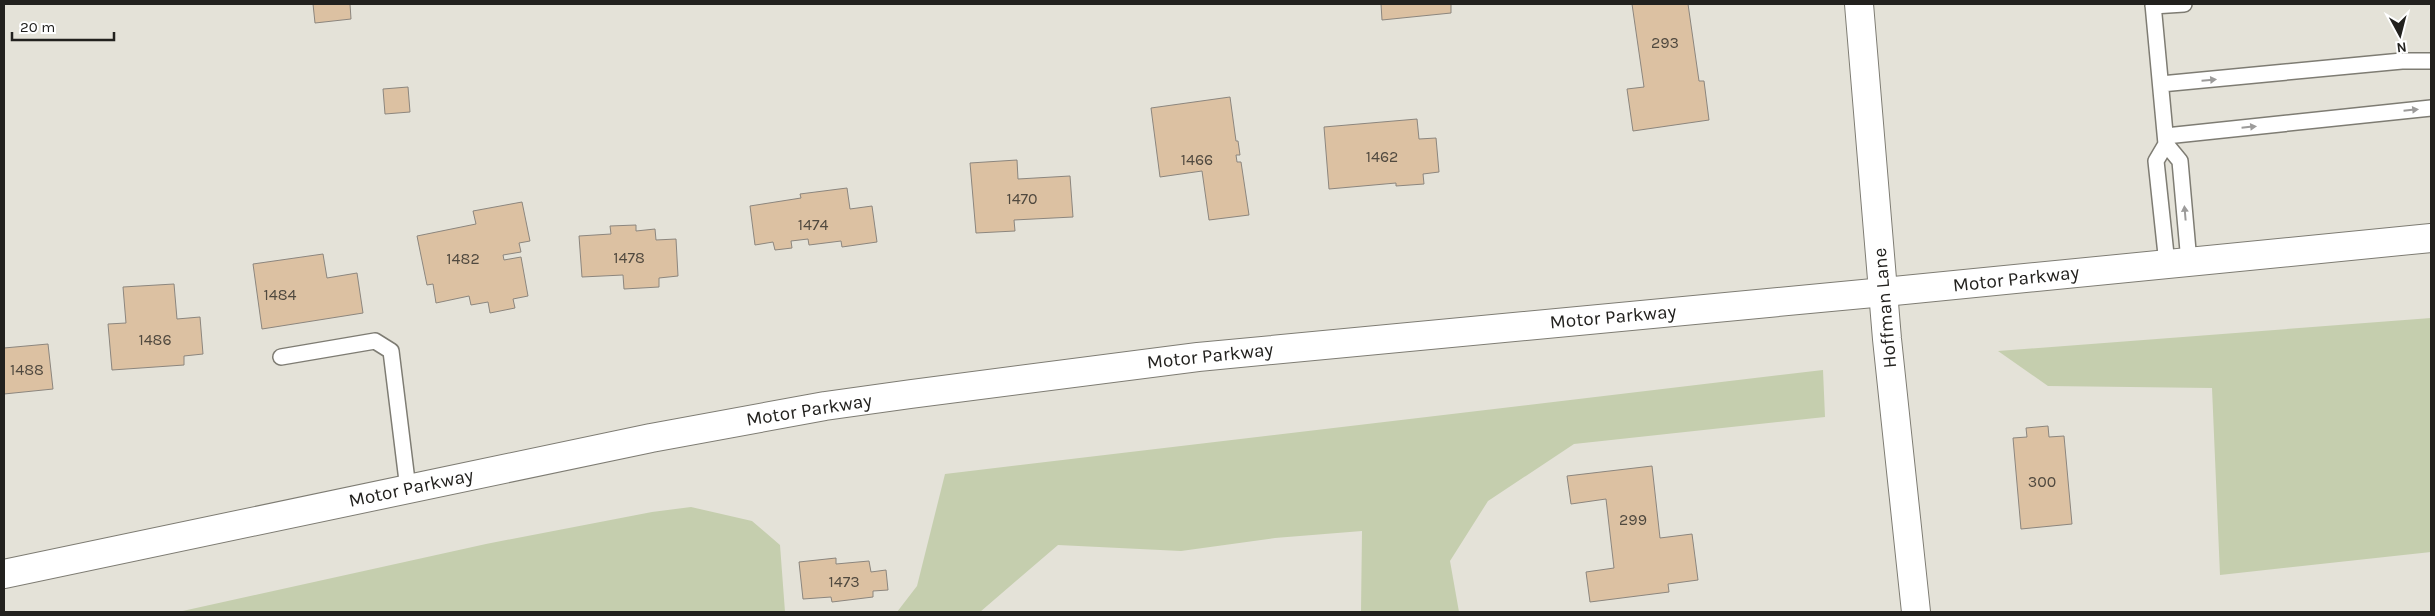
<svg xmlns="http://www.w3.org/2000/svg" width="2435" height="616" font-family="Karla,sans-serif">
<rect width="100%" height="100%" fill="#e4e2d8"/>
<!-- green -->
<path fill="#c5ceae" d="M2431 318V552L2220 575 2212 388 2048 386 1998 351Z
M1823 370 1825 417 1574 444 1488 501 1450 561 1459 612H1361L1362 531 1275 538 1181 551 1058 545 980 612H897L917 586 945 474Z
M691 507 752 521 780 545 785 612H178L486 544 652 512Z"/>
<!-- building -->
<path fill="#dcc1a2" stroke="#8c867e" d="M313 4H350L351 19 315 23Z
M1381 4H1451V13L1382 20Z
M1632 4H1688L1699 81H1704L1709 120 1633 131 1627 89 1644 87Z
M408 87 410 112 385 114 383 89Z
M1230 97 1236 141H1238L1240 155H1236L1237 162H1241L1249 215 1209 220 1202 171 1160 177 1151 108Z
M1417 119 1419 139 1436 138 1439 172 1423 174 1424 184 1396 186V183L1329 189 1324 127Z
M1017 160 1018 179 1070 176 1073 217 1014 220 1015 231 976 233 970 163Z
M847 188 850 209 872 206 877 242 842 247 841 241 809 245 808 239 791 241 792 248 775 250 773 242 755 245 750 206 801 198 800 194Z
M522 202 530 241 519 243 521 252 503 255 504 260 521 257 528 296 513 299 515 308 490 313 488 302 471 305 469 296 436 303 433 284 427 285 417 236 476 224 473 211Z
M636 225V231L655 229 656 240 676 239 678 276 659 278V287L624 289 623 275 582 277 579 236 611 234 610 226Z
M323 254 327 278 357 273 363 313 262 329 253 264Z
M174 284 177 319 200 317 203 354 184 356V365L112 370 108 324 126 323 123 287Z
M48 344 53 389 4 394V348Z
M2048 426 2049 437 2064 436 2072 524 2021 529 2013 438 2027 437 2026 428Z
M1652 466 1660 538 1692 534 1698 580 1668 584 1669 592 1590 602 1586 572 1614 568 1606 499 1571 504 1567 476Z
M836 558V564L869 561 871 572 886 570 888 590 873 591V597L832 602 831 597 803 599 799 562Z"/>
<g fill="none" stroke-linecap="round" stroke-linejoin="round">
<defs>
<path id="service" d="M2153 4 2166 144
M2153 6 2184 4
M2161 84 2402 61H2431
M2166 136 2431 108
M2167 264 2156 161 2166 144 2180 161 2189 262
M281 357 375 341 391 351 408 489"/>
<path id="minor" d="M1859 4 1887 339 1916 612"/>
<path id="secondary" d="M4 574 651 438 825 406 911 394 1198 357 1884 292 2431 238"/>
</defs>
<!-- service casing -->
<use href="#service" stroke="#7e7c73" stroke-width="18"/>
<!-- minor casing -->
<use href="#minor" stroke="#7e7c73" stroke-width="30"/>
<!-- secondary casing -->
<use href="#secondary" stroke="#7e7c73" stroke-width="30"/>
<!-- service -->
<use href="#service" stroke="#fff" stroke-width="15"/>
<!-- minor -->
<use href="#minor" stroke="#fff" stroke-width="28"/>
<!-- secondary -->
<use href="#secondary" stroke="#fff" stroke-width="28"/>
</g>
<!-- one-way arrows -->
<defs><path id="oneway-solid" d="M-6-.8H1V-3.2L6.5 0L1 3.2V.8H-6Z" transform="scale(1.25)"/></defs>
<g fill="#9c9b9a">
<use href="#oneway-solid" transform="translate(2209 80) rotate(-5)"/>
<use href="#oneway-solid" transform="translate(2411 110) rotate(-6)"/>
<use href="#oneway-solid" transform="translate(2249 127) rotate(-6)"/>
<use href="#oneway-solid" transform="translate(2185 213) rotate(-95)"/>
</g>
<g text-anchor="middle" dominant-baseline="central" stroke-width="4.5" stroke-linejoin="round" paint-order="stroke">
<!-- number labels -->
<g font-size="16" fill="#50493f">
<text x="1665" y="42">293</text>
<text x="1382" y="156">1462</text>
<text x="1197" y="159">1466</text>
<text x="1022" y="198">1470</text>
<text x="813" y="224">1474</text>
<text x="629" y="257">1478</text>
<text x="463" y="258">1482</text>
<text x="280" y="294">1484</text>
<text x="155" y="339">1486</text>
<text x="27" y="369">1488</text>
<text x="2042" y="481">300</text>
<text x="1633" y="519">299</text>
<text x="844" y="581">1473</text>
</g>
<!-- street labels -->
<g font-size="19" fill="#22211e" stroke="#fff">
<text transform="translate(2016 279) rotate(-6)">Motor Parkway</text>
<text transform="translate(1885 308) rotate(-95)">Hoffman Lane</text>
<text transform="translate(1613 317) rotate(-5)">Motor Parkway</text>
<text transform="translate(1210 356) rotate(-6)">Motor Parkway</text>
<text transform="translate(809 410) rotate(-9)">Motor Parkway</text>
<text transform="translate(411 488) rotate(-12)">Motor Parkway</text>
</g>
</g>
<!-- border -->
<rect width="2435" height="616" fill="none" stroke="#22211e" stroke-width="10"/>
<!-- north arrow -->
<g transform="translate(2400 35) rotate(173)" stroke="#ffffff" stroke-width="4" paint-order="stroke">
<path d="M0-4L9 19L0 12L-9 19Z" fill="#22211e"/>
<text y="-8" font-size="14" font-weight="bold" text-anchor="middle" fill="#22211e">N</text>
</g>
<!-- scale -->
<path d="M12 32v8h102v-8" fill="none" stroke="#22211e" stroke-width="2.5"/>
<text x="20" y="32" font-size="15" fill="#22211e" stroke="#ffffff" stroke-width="4" paint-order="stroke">20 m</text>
</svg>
